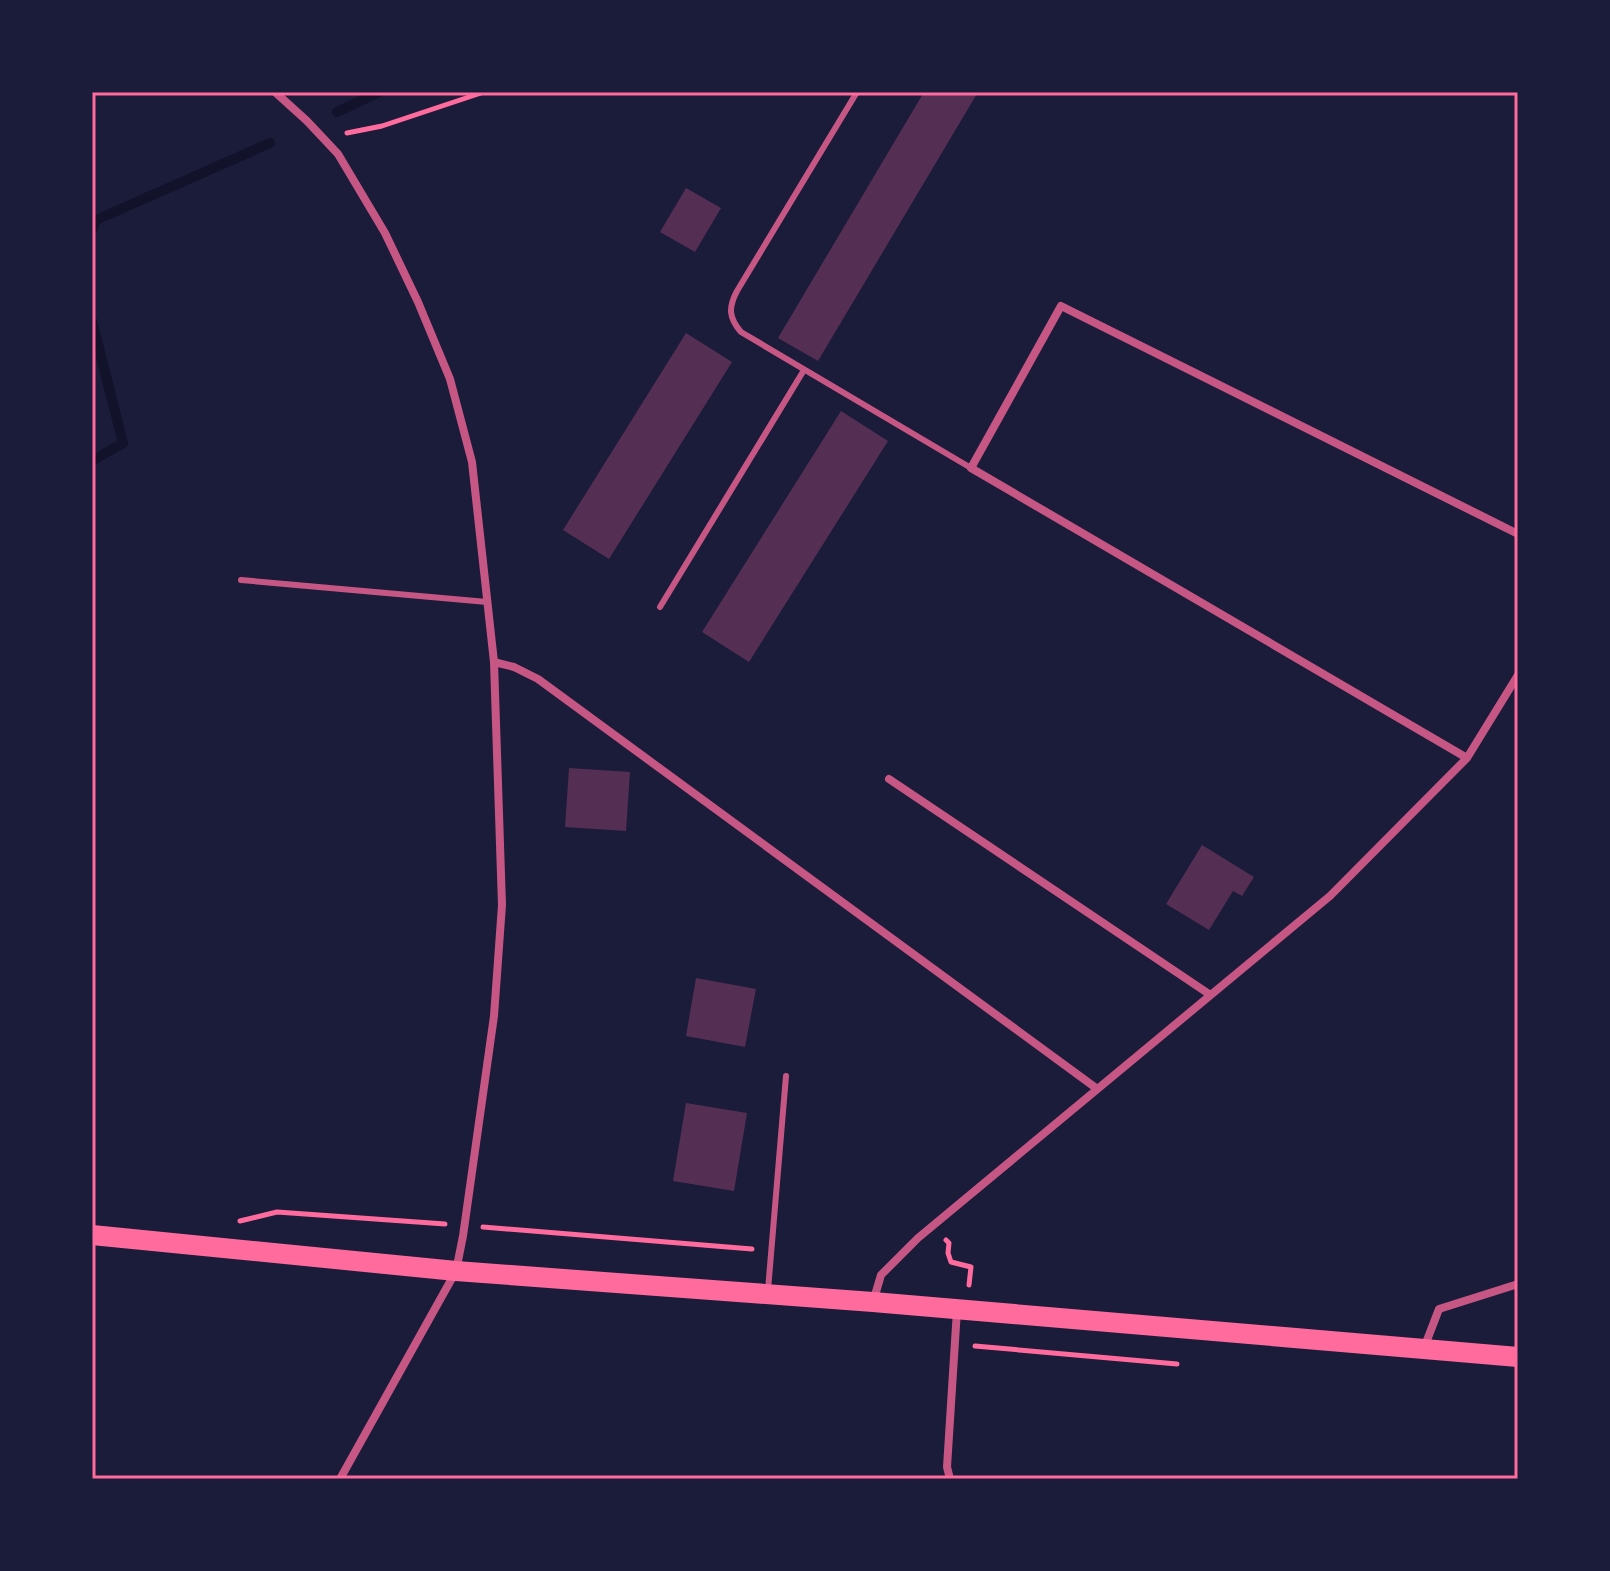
<svg xmlns="http://www.w3.org/2000/svg" width="1610" height="1571" font-family="'Space Grotesk',sans-serif">
<rect width="100%" height="100%" fill="#1b1b3a"/>
<g fill="none" stroke-linecap="round" stroke-linejoin="round">
<!-- stream -->
<path stroke="#12122b" stroke-width="10" d="M337 112 379 92
M92 230 96 220 270 143
M92 321 123 443 92 461"/>
</g>
<!-- building -->
<path fill="#542f53" d="M924 92H978L818 361 778 338Z
M686 188 721 208 695 252 660 232Z
M686 333 732 362 609 559 563 530Z
M841 411 888 441 749 662 702 632Z
M569 768 630 772 626 831 565 827Z
M1202 845 1254 877 1242 896 1233 891 1209 930 1166 904Z
M696 978 756 989 745 1047 686 1036Z
M686 1103 747 1113 734 1191 673 1181Z"/>
<g fill="none" stroke-linecap="round" stroke-linejoin="round">
<!-- path -->
<path stroke="#ff6b9d" stroke-width="5" d="M347 133 382 126 484 92
M240 1221 277 1212 445 1224
M483 1227 752 1249
M946 1240 949 1243 948 1253 951 1262 971 1267 969 1285
M975 1346 1177 1364"/>
<!-- service -->
<path stroke="#c65784" stroke-width="6" d="M857 92 737 291C728 308 729 318 741 332L971 468
M241 580 487 602
M660 607 804 370
M768 1290 786 1076"/>
<!-- minor -->
<path stroke="#c65784" stroke-width="8" d="M275 92 307 121 338 154 385 233 418 302 450 379 472 462 494 662 502 905 494 1016 463 1236 456 1271 340 1479
M494 662 514 667 538 679 1096 1088
M1467 758 971 468 1061 306 1518 534
M889 779 1209 994
M873 1302 881 1275 918 1238 1330 896 1467 758 1518 675
M1424 1348 1439 1309 1518 1284
M950 1479 947 1467 957 1310"/>
<!-- primary -->
<path stroke="#ff6b9d" stroke-width="20" d="M92 1235 456 1271 873 1302 1518 1357"/>
</g>
<!-- border -->
<rect width="1610" height="1571" fill="none" stroke="#1b1b3a" stroke-width="188"/>
<rect x="94" y="94" width="1422" height="1383" fill="none" stroke="#ff6b9d" stroke-width="3"/>
</svg>
